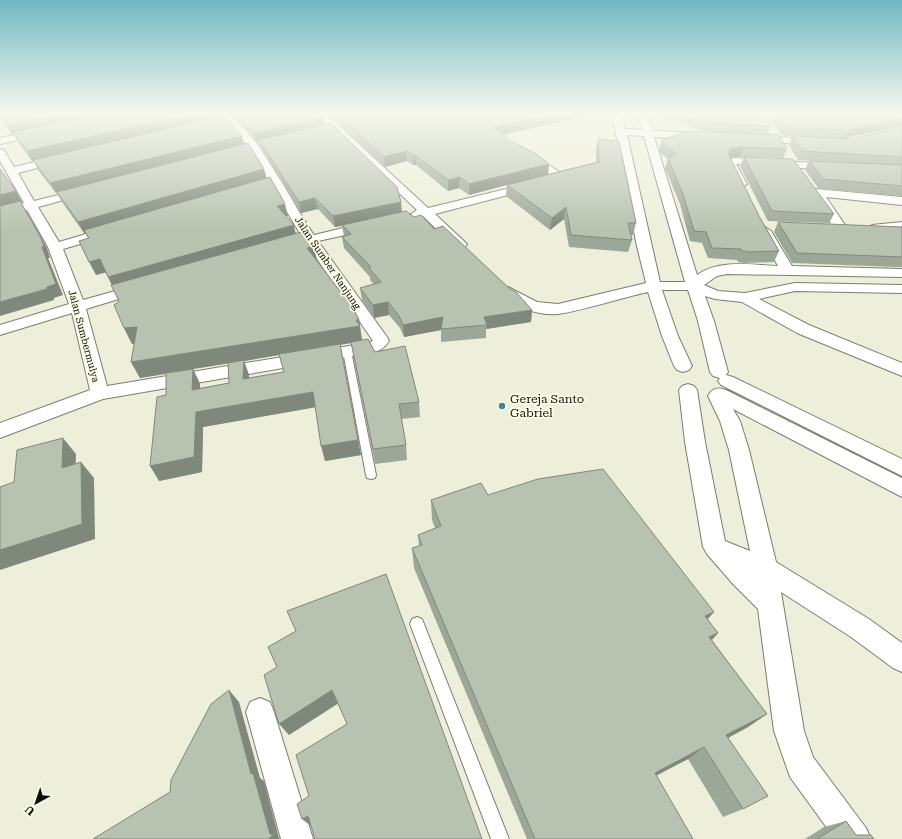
<svg xmlns="http://www.w3.org/2000/svg" width="902" height="839" font-family="'Roboto Serif',serif">
<rect width="100%" height="100%" fill="#edefda"/>
<g fill="none" stroke-linecap="round" stroke-linejoin="round">
<defs>
<path id="lane" d="M347 348 351 351 376 475 375 478 371 479 367 478 366 475 343 351Z
M417 617 422 619 424 624 509 839H491L410 624 412 619Z"/>
<path id="street" d="M214 113C217 113 222 112 226 114 259 131 291 203 314 235L368 222 373 223 374 226 373 229 318 241 387 337 389 341C384 349 379 351 370 353L103 399 0 438V423L90 390 72 313 0 335V325L69 304 48 247 27 210 0 217V209L24 203 0 161V149L4 150 14 167 60 156 65 159 64 161 18 173 34 201 86 188 92 191 90 193 38 207 59 242 113 226 119 230 118 233 63 249 83 300 140 284 145 285 147 288 145 291 86 309 107 386 367 343 373 341 307 244 299 246 294 245 292 242 294 239 302 237 249 148 233 128Z
M315 113H325L428 208 531 183 537 186 535 188 435 214 467 244 465 247H455L423 216 413 217 411 214 417 210Z
M612 113H622L625 129 642 130 638 113H647L652 131 704 133 709 136 704 139 654 137 697 275C719 259 752 265 778 266L759 231 765 227 771 231 792 266 902 269V277L727 274 717 276 704 285 718 291 745 293 795 283 902 285V293L795 291 759 299 809 325 902 363V376L797 333 742 302 715 299 705 296 714 321 728 372 726 375 733 377 902 459V476L721 385 718 381 720 378 713 376 710 372 698 321 688 290H662L678 336 692 366 689 370 683 372 677 370 674 366 662 336 648 292C620 298 586 310 558 314 539 316 512 307 501 291L503 288 508 287 537 302 558 304 646 283 636 242ZM627 135 644 136 685 282H660Z
M698 113 812 116 826 113H844L812 122 708 118Z
M40 130 43 131 45 133 43 135 0 144V138Z
M757 136 816 139 821 142 816 145 753 141 752 139 753 137Z
M526 150 564 175 566 177 564 179H556L522 155 521 153Z
M733 158 833 164 838 167 833 170 736 164 747 184 741 187 735 184 725 163Z
M816 189 902 197V205L826 197 847 228 841 232 836 231 810 193Z
M902 222V230L872 233 866 229 872 225Z
M688 384 694 386 697 390 705 442 725 541 750 551 729 450 720 421 708 396C712 388 718 387 726 390L902 478V497L733 409 740 421 749 450 776 562 869 619 902 643V672L893 668 851 637 781 592 804 731 813 757 866 828 871 839H835L790 777 774 731 758 609 733 584 707 554 703 547 685 442 679 390 682 386Z
M260 698 270 702 274 712 313 839H281L246 712 250 702Z"/>
</defs>
<!-- lane casing -->
<use href="#lane" stroke="#7c7e6b" stroke-width="2"/>
<!-- street casing -->
<use href="#street" stroke="#7c7e6b" stroke-width="2"/>
<!-- lane -->
<use href="#lane" fill="#fff" fill-rule="evenodd"/>
<!-- street -->
<use href="#street" fill="#fff" fill-rule="evenodd"/>
</g>
<!-- wall -->
<path fill="#9da797" fill-rule="evenodd" d="M0 113H216L217 117 242 136 244 144 266 178 288 216H286L296 233 314 246 317 260 359 319 362 340 375 352 419 402 420 417 401 419 406 445 407 460 375 464 351 343 340 345 361 455 325 461 315 407 203 427 202 472 159 481 166 395V374L140 378 131 362 134 344H132L124 328 119 301 106 272 96 275 88 238 85 233H84L62 202 57 193H56L38 170 34 161H32L18 142 13 134H12L0 118ZM279 355 284 372 249 378V375L244 361ZM228 363 229 383 200 388V384L193 369Z
M224 113H320L324 117 325 124 402 212 414 217 434 229 532 310 531 322 486 329V338L441 342V330L404 337 400 328 389 315 374 318 362 300 360 288 374 284 370 280V277L344 248 342 237 344 236 342 226 335 227 318 209 301 213 261 150 259 142H257L234 118Z
M327 113H599L505 134 507 139 549 164 548 174 596 162V150L598 139 636 223 633 235H631L632 240 628 252 569 247 564 219 550 230 506 196 507 185 469 195 459 188 448 191 416 165H413L407 161 385 167Z
M661 113H761L771 126 768 134 704 132 663 117Z
M775 113 816 115 902 126 845 138 850 139 902 127V196L819 189 805 170 809 161H816L798 160 789 145 792 136H783L771 122Z
M792 113H818L812 114Z
M662 140 787 149 783 158 753 157 834 214 829 223 768 221 740 166 744 157H740L730 158 759 216 779 251 774 262 744 263 738 262 737 260 708 258 702 243 690 241 680 204 665 168 668 159 660 153 659 149Z
M778 222 901 227 902 225V267H894L792 263 774 232Z
M488 495 707 619 718 633 712 640 767 714 748 727 728 738 743 809 723 817 688 759 656 776 693 839H527L414 568 412 548 419 546 418 535 435 528 432 520 431 500Z
M846 821 856 835 874 839H805L824 827Z"/>
<!-- shaded-wall -->
<path fill="#80887b" d="M62 113H110L12 134 7 125Z
M197 113H216L218 118 32 161 27 151Z
M559 113H599L492 137V128Z
M324 117 325 126 259 140V142H257L254 133Z
M902 119V126L845 138 849 130Z
M242 136 244 145 56 193 50 183Z
M743 147 740 157 727 159 728 153 730 149Z
M407 151V161L385 167 384 157Z
M413 155H415L416 165H413Z
M549 164 548 174 469 195V184Z
M264 169 267 179 84 230 85 233H84L78 222Z
M460 177 459 188 448 191V180Z
M16 191 22 202H21L47 248 50 258H48L63 295 54 298V300L0 316V302L42 247 0 207V195Z
M315 198 318 209 301 213 299 202Z
M401 202 402 213 335 227 333 216Z
M285 204 288 216 279 218 277 206Z
M566 207 564 219 550 230 552 218Z
M294 225 296 237 114 289 108 277Z
M314 246 317 261 307 248Z
M100 259 107 272 96 275 89 262Z
M388 302 389 315 374 318 373 305Z
M355 306 357 319H359L362 341 244 361 249 375V395L243 379 244 361 193 369 200 384 199 405 192 390 193 369 140 378 131 362Z
M532 310 531 322 486 329 487 325 484 317Z
M443 317 441 330 404 337 403 325Z
M137 327 145 342 132 344 124 328Z
M340 345 361 455 325 461 321 446Z
M313 392 317 407 203 427 202 472 159 481 150 466 196 412Z
M63 438 76 454 75 483 62 468Z
M81 462 94 478 95 539 0 570V550Z
M714 612 699 629 705 616Z
M718 633 703 650 709 637Z
M229 690 239 702 260 778 264 781 279 838 281 839H269L270 834 251 774Z
M332 690 339 703 289 735 279 724Z
M767 714 748 727 709 748 726 735Z
M704 747 688 759 641 783 655 773Z
M308 816 317 823 311 826 302 819Z"/>
<!-- building -->
<path fill="#b7c2b0" stroke="#80887b" d="M0 113H62L7 125 0 115Z
M107 113H197L27 151 13 132Z
M236 113H320L324 117 254 133Z
M336 113H559L492 128 505 135 507 139 536 154 549 164 469 184 460 177 448 180 415 155H413L407 151 384 157Z
M677 113H761L771 126 707 123Z
M775 113 816 115 822 113H902V119L849 130 786 127Z
M223 116 229 120 242 136 50 183 33 160Z
M331 123 397 187 401 202 333 216 315 198 299 202 259 140Z
M902 127V157L802 151 793 136 850 139Z
M688 131 779 135 787 149 743 147 730 149 728 153 759 216 779 251 749 252 742 251 741 249 712 248 706 232 694 231 683 194 668 159 677 154 663 144 662 140Z
M598 139 619 141 636 223H628L632 240 571 235 566 207 552 218 507 185 599 162Z
M248 143 264 169 78 222 57 192Z
M744 157 793 159 834 214 772 211Z
M809 161 902 165V186L823 179Z
M0 169 16 191 0 195Z
M270 177 285 204 277 206 294 225 108 277 100 259 89 262 79 241 89 238 84 230Z
M20 201 40 236 44 246 42 247 56 284 47 287V289L0 302V206Z
M406 211 414 217 421 215 434 229 443 226 510 289 516 292 532 310 484 317 487 325 441 329 443 317 403 325 399 316 388 302 373 305 360 288 381 282 369 268 371 267 342 237 351 234 342 225Z
M778 222 902 227V257L797 253Z
M301 232 314 246 307 248 340 291 343 290 355 306H351L359 319 356 320 360 326 131 362 137 327 124 328 114 305 119 301 111 285Z
M368 339 375 352 405 346 419 402 399 404 406 445 373 449 351 342Z
M340 344 358 440 321 446 313 392 196 412 194 457 150 466 157 397 166 395V373L193 369 192 390 229 383 228 363 244 360 243 379 284 372 279 354Z
M63 438 62 468 81 462 82 524 0 550V487L14 482 17 450Z
M603 469 714 612 705 616 718 633 709 637 767 714 726 735 768 796 743 809 704 747 655 773 693 839H535L412 548 422 545 418 535 441 526 431 500 481 483 488 495 538 479Z
M386 574 482 839H315L308 816 302 819 297 804 309 796 296 755 347 724 332 690 279 724 264 675 277 667 268 647 296 631 287 611Z
M229 690 251 774 253 773 270 834 274 835 269 838V839H93L170 792 171 780 211 704Z
M846 821 856 835H871L874 839H817Z"/>
<!-- sky -->
<linearGradient id="sky" x2="0" y2="1"><stop stop-color="#70b8c0"/><stop offset="0.49" stop-color="#f7f8ee"/><stop offset="1" stop-color="#f7f8ee" stop-opacity="0"/></linearGradient>
<rect width="902" height="231" fill="url(#sky)"/>
<!-- markers -->
<circle fill="#448397" stroke="#fbfde7" stroke-width="1.5" cx="502" cy="406" r="4"/>
<g text-anchor="middle" dominant-baseline="central" stroke-width="3.5" stroke-linejoin="round" paint-order="stroke">
<!-- far-street labels -->
<g font-size="10" fill="#0d0d07" stroke="#fbfde7">
<text transform="translate(328 263) rotate(56)">Jalan Sumber Nanjung</text>
<text transform="translate(84 336) rotate(75)">Jalan Sumbermulya</text>
</g>
<!-- poi labels -->
<g font-size="12" fill="#0d0d07" stroke="#fbfde7" text-anchor="start">
<text x="510" y="399">Gereja Santo<tspan x="510" dy="14">Gabriel</tspan></text>
</g>
</g>
<!-- north arrow -->
<g transform="translate(36 803) rotate(220)" stroke="#fbfde7" stroke-width="3" paint-order="stroke">
<path d="M0-3L7 15L0 10L-7 15Z" fill="#0d0d07"/>
<text y="-6" font-size="11" font-weight="bold" text-anchor="middle" fill="#0d0d07">U</text>
</g>
</svg>
